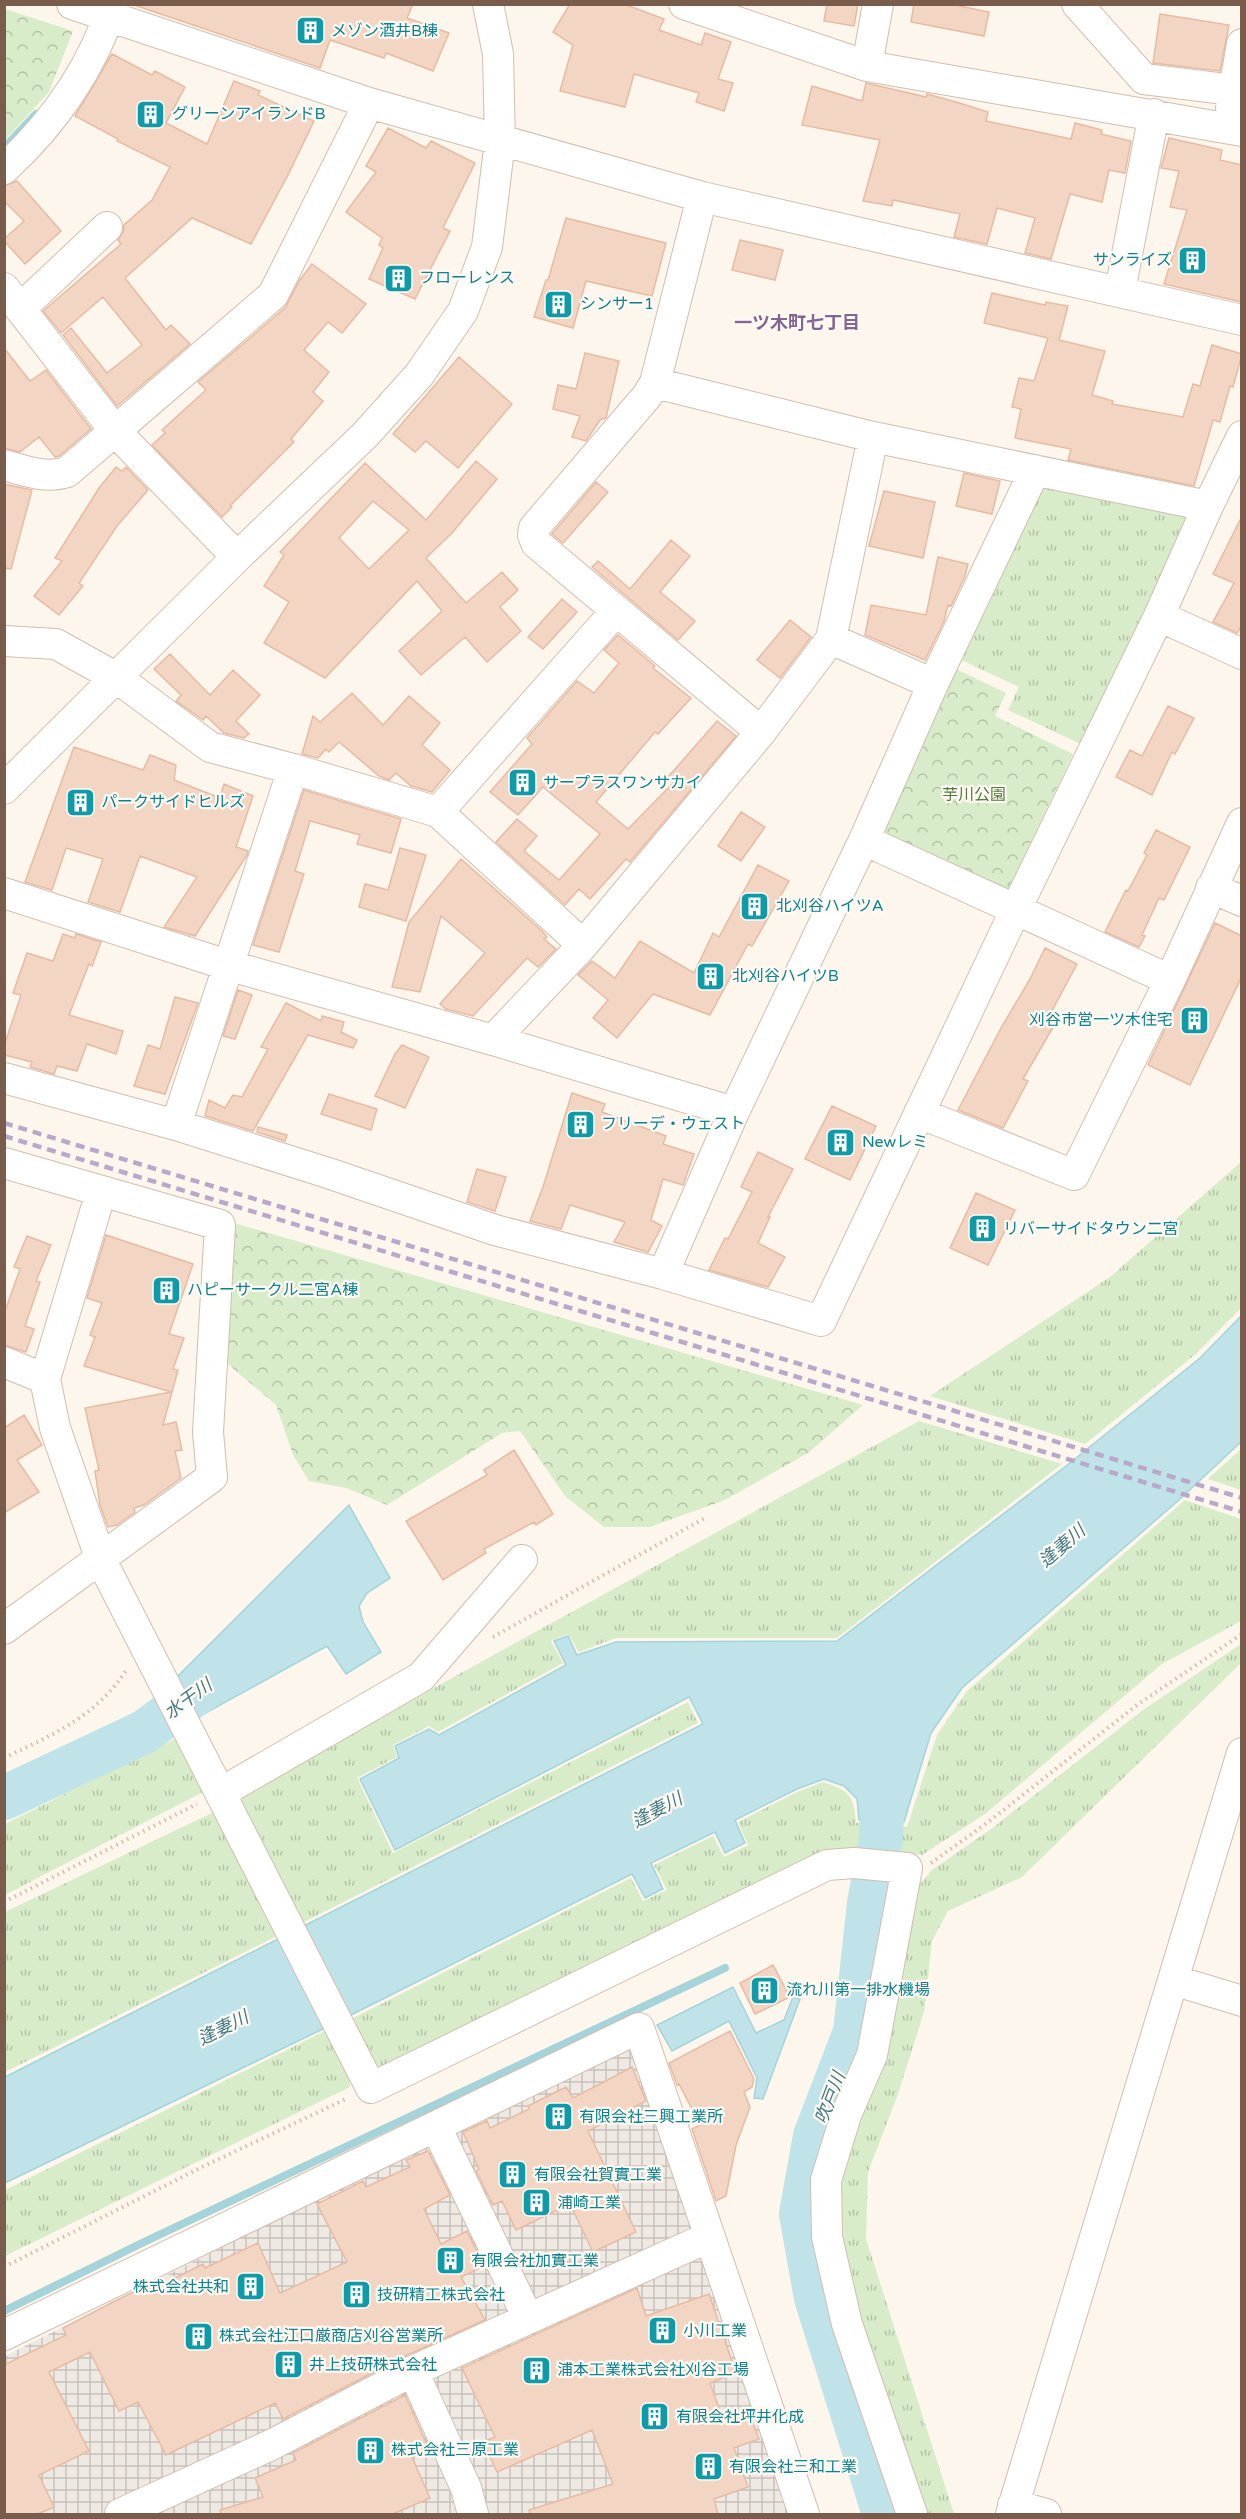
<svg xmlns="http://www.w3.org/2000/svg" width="1246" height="2519" font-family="'Varela Round','Noto Sans JP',sans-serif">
<defs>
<pattern id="industrial-grid" width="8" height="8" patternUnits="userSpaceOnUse" patternTransform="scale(1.5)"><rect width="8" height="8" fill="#efe9e4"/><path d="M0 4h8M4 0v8" fill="none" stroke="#c7c0bb"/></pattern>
<pattern id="grass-tufts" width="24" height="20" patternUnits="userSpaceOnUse" patternTransform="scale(1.5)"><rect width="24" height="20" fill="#d8ecc9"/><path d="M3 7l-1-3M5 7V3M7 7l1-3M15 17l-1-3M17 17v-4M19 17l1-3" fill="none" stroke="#b4c2a5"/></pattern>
<pattern id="forest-crowns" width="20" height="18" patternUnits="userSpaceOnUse" patternTransform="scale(1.5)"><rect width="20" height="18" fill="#d8ecc9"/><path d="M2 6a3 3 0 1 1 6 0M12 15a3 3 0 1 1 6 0" fill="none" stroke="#b4c2a5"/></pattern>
</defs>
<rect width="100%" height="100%" fill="#fdf6ec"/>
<!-- industrial -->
<path fill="url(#industrial-grid)" d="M634 2041 700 2255 788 2514H5V2356Z"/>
<!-- grass -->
<path fill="url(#grass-tufts)" d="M1043 483 1190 514 1083 745 1008 710 1019 687 957 658Z
M1241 1162V1308L1197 1353 1085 1444 930 1396 1110 1277Z
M919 1421 1062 1464 837 1638H616L579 1652 568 1634 551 1641 563 1663 438 1732 429 1726 393 1745 397 1757 357 1778 393 1853 688 1702 698 1723 302 1923 242 1814 241 1794Z
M1241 1449V1490L1208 1479Z
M1185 1500 1241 1519V1621L1162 1664 985 1814 922 1855 896 1851 898 1826 907 1827 937 1735 967 1691Z
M1241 1644V1663L1022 1877 948 1911 932 1941 924 2012 898 2094 868 2172 866 2239 954 2514H919L854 2322 832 2180 911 1894 932 1870 991 1829 1143 1710Z
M179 1737 203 1792 5 1895V1824Z
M823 1782C850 1791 854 1795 856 1823L866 1822 862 1849 385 2071 370 2060 351 2019 631 1878 643 1901 667 1890 654 1865 713 1836 724 1857 748 1845 738 1822 797 1792Z
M218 1810 283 1933 5 2072V1912Z
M329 2029 350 2069V2087L5 2256V2190Z"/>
<!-- forest -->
<path fill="url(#forest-crowns)" d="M5 9 73 31 49 92 5 140Z
M954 668 1006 693 995 716 1073 754 1002 903 871 844Z
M227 1221 863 1405 808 1453 725 1500 650 1527H604L565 1496 520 1431 502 1433 387 1505 346 1488 309 1481 293 1455 276 1405 222 1359Z"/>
<!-- water -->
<path fill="#bfe3e8" stroke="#a5d3da" stroke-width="1.5" d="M1241 1316V1442L1179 1500 962 1688 931 1733 904 1822 893 1821 891 1850 866 1848 869 1820H859L857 1799 844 1786 824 1779 797 1789 735 1820 745 1843 725 1853 715 1832 651 1863 663 1889 645 1898 632 1874 327 2027 5 2183V2077L703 1724 689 1697 395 1850 360 1779 399 1758 395 1746 429 1729 439 1735 566 1665 554 1641 568 1636 577 1655 616 1642 837 1641 1066 1466 1200 1358Z
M349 1505 390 1578 367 1593 359 1606 363 1622 381 1652 346 1674 327 1646 195 1719 175 1679Z
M733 1987 756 2033 784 2020 793 1997 800 1999 763 2099 754 2098 757 2078 729 2021 672 2051 657 2025Z"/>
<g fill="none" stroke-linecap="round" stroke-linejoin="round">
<!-- stream -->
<path stroke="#a5d3da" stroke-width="8" d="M4 148 36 114
M4 2311 144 2242 725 1968"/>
<!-- river -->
<path stroke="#bfe3e8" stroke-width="44" d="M883 1789 881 1839 869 1903 855 2032 815 2136 801 2214 816 2298 884 2514
M4 1798 144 1732 211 1683"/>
</g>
<!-- building -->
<path fill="#f3d5c3" stroke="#e6bba3" stroke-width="1.5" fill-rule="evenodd" d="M131 4H413L407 18 449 33 433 71 386 53 384 58 330 40 320 68Z
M570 4H624L664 19 659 30 701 45 705 33 731 42 718 79 733 83 724 111 696 102 699 93 634 74 625 107 560 91 573 45 553 32Z
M827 4H858L854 26 824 21Z
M914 4H950L989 12 984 36 911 22Z
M1160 14 1229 25 1220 71 1153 63Z
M112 54 152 75 155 71 185 87 166 123 207 144 234 81 260 91 258 95 314 121 289 173 251 244 192 218 125 278 166 330 171 325 190 344 117 406 63 335 71 328 107 373 142 345 103 297 61 333 43 311 121 244 118 240 123 232 124 225 152 200 170 167 117 141 118 139 75 116Z
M866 83 926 97 927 94 956 102 988 112 986 121 1071 139 1075 123 1102 130 1101 134 1131 141 1125 173 1109 170 1102 202 1070 194 1051 259 1025 253 1035 218 997 208 987 244 954 237 960 214 893 200 892 206 863 201 880 140 802 125 812 86 862 101Z
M388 128 426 148 431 141 475 163 443 228 450 231 415 299 369 279 383 248 379 245 382 238 346 212 376 172 366 166Z
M1169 138 1222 150 1220 160 1242 165V302L1164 284 1187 210 1170 207 1179 171 1161 168Z
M17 181 61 231 25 264 4 241V239L24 221 4 201V186Z
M566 218 666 243 652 296 586 281 573 328 534 317 546 280H548Z
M740 240 783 250 775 280 732 270Z
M312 264 366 304 342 333 328 322 304 350 329 372 313 392 323 401 291 439 294 442 230 506 232 507 222 517 152 445 165 433 162 430 206 390 198 382 285 308 299 281Z
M992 293 1045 305 1046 302 1068 306 1059 340 1105 351 1092 395 1113 401 1112 404 1183 417 1193 384 1200 386 1212 345 1242 354 1233 387 1230 386 1220 422 1213 420 1194 486 1068 460 1071 449 1015 438 1021 409 1012 407 1019 378 1034 381 1048 338 984 323Z
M4 348 30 381 46 370 91 429 59 456 55 457 39 437 20 452 4 448Z
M585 353 619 361 606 418 600 420 586 441 572 437 580 416 553 409 558 385 576 389Z
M459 357 512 404 458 468 426 441 415 452 393 434Z
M476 461 497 479 452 533 426 558 466 603 502 572 518 590 500 607 521 631 487 662 465 637 421 675 399 651 442 611 417 581 325 678 264 643 289 602 264 586 284 555 280 552 365 463 426 520ZM373 501 409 530 369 569 339 538Z
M116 467 122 471 126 467 148 490 117 526 79 583 83 586 59 615 34 596 62 561 55 558 99 488Z
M964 473 1000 481 992 514 956 506Z
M596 482 608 492 563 543 552 534Z
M4 484 32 490 11 569 4 568Z
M884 491 935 502 923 558 869 546Z
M1242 516V625L1237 633 1213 622 1234 583 1213 574Z
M671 540 690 556 660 592 695 621 678 640 592 567 598 561 630 589Z
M938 557 968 564 965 576 951 606 948 605 944 621 925 660 865 635 871 605 926 615Z
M562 599 577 612 543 649 528 637Z
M790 620 811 637 780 678 757 660Z
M618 635 655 666 653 668 691 698 658 734 655 732 596 802 628 829 675 781 669 776 717 721 736 736 630 862 626 859 590 899 579 889 565 905 496 842 517 819 537 836 524 851 559 880 600 834 543 787 518 815 490 792 532 744 527 738 577 681 594 693 619 663 604 650Z
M170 654 210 695 233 670 260 695 236 721 249 734 244 738 224 733 206 716 203 720 176 701 181 695 154 669Z
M352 693 383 725 409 696 440 723 422 745 450 770 432 792 411 786 396 773 389 780 379 776 339 742 329 752 326 749 318 758 302 754 313 716 320 722Z
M1168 706 1194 718 1175 754 1172 752 1152 795 1116 777 1130 750 1142 756Z
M74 747 143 770 150 755 176 765 174 780 220 798 224 784 253 796 236 847 248 851 247 855 195 936 164 927 197 877 140 856 120 912 88 902 103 859 66 848 52 890 25 882Z
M304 790 401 819 391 853 357 844 360 835 310 821 295 871 304 874 279 952 253 945Z
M741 812 765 827 741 861 718 846Z
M1156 830 1190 847 1164 900 1159 898 1142 935 1145 936 1139 947 1105 932 1126 890 1128 891 1147 855 1144 853Z
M400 848 426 855 406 921 359 907 365 884 388 890Z
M461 859 542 931 547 937 544 939 556 949 538 967 527 958 473 1016 446 1009 440 1004 485 953 441 916 420 992 392 987 409 922Z
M758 865 789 881 752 946 748 944 710 1015 653 994 617 1038 593 1018 608 1000 578 975 592 961 615 978 640 941 694 973 713 933 719 937Z
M1215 923 1242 936V976L1190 1085 1148 1065Z
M63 934 75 938 76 934 101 942 92 966 89 964 69 1015 123 1031 116 1054 87 1044 77 1071 57 1066 54 1074 30 1067 32 1062 4 1055V1046L21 995 13 993 27 953 53 961Z
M1045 948 1077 964 1048 1018 1056 1022 1023 1079 1028 1081 1003 1128 958 1110 1001 1028 1030 979Z
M238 990 252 995 235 1039 223 1036Z
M175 997 198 1003 165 1094 134 1086 148 1045 160 1049Z
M286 1003 321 1021 322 1016 344 1022 341 1032 357 1040 353 1048 308 1035 253 1131 205 1116 209 1100 225 1108 233 1095 242 1097 268 1049 261 1047Z
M402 1045 429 1057 405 1108 375 1096 395 1054Z
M572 1093 605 1104 602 1112 666 1136 663 1144 694 1154 683 1185 663 1179 651 1220 662 1226 648 1252 614 1242 625 1222 570 1205 561 1229 530 1221 543 1187Z
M329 1094 377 1109 371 1130 321 1114Z
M832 1106 876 1126 850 1180 805 1159Z
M258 1127 287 1135 285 1141 257 1132Z
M758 1152 793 1169 768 1217H770L758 1243 785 1257 768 1287 709 1270 725 1238 728 1239 752 1192 741 1187Z
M477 1169 506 1177 495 1211 467 1202Z
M976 1193 1015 1210 988 1265 950 1248Z
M106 1235 193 1264 169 1334 184 1338 173 1369 178 1370 163 1425 176 1422 182 1450 175 1451 181 1478 144 1505 134 1508 135 1512 117 1525 108 1527 100 1505 95 1471 99 1470 85 1408 171 1392 84 1366 95 1337 90 1335 102 1303 87 1298Z
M27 1236 51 1245 36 1281 40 1282 25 1326 34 1329 26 1352 4 1345V1314L20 1269 14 1267Z
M24 1415 42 1445 17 1460 39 1492 4 1513V1428Z
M514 1450 553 1514 536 1525 534 1522 484 1549 486 1553 443 1580 406 1521 487 1475 484 1470Z
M773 1965 790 1997 755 2014 740 1983Z
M730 2031 754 2079 752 2087 744 2092 750 2107 736 2145 726 2196 716 2201 692 2129 700 2125 679 2084 677 2085 669 2063Z
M632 2067 646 2101 588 2131 636 2232 593 2252 570 2204 516 2230 502 2201 493 2205 476 2171 479 2169 463 2132 487 2121 490 2128 529 2109 528 2106 566 2087 573 2098Z
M428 2151 450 2195 424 2209 441 2244 467 2231 484 2266 461 2277 485 2320 405 2356 283 2419 275 2403 166 2455 138 2402 119 2411 90 2352 49 2372 89 2451 39 2475 54 2507 38 2514H4V2365L66 2335 63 2328 111 2303 156 2281 159 2286 203 2264 205 2268 258 2243 280 2293 347 2262 317 2204 363 2181 366 2187 410 2167 406 2160Z
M637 2288 646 2316 709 2294 736 2373 710 2383 724 2422 749 2413 759 2439 734 2448 748 2487 714 2499 718 2514H530L529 2510 613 2484 592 2430 497 2472 483 2442 495 2437 462 2368Z
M405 2395 428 2447 411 2455 430 2498 393 2514H221L220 2510 263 2497 255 2478 296 2460 293 2453Z"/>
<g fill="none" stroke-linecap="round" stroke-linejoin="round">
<defs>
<path id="minor" d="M72 4 369 103 702 197 1242 320
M684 4 867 66 1242 131
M1077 4 1144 79 1233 90
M867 66 878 4
M1231 108 1242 44
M4 169C54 123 92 69 113 4
M702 197 655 383 647 396 534 528 533 535 536 543 761 732
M4 288 115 431 67 472C46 479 26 471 4 465
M1120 291 1154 114
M20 309 107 227
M655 383 873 437 1208 506 1242 436
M237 557 115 431 273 295 369 103
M1159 616 1242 654
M831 639 873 437
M4 641 56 644 117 678 210 747 293 769
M933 684 864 840 734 1112 663 1274 821 1321 1015 911 1159 616 1208 506
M4 789 237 557 365 435 419 375 463 311 487 247 500 141 498 54 488 4
M438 812 616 611
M864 840 1170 980
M1211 888 1242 901
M4 893 227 965 493 1040 583 945 761 732 831 639 933 684 1035 470
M493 1040 734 1112
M4 1078 176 1125 328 1173 495 1230 663 1274
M919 1113 1074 1175 1170 980 1242 823
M176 1125 293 769 438 812 583 945
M4 1163 220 1225 208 1432 212 1477 4 1629
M101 1192 45 1379 55 1428 101 1560 371 2088 827 1865 854 1863 907 1868 872 2055 846 2115 826 2180 827 2237 847 2324 912 2514
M4 1362 45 1379
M1242 1753 1173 1980 1242 2001
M220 1793 421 1677 522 1560
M436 2127 528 2318
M4 2335 639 2028 804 2514
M413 2371 466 2488 473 2514
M1013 2505 1046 2514
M120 2514 273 2444 413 2371 709 2237
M1011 2514 1173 1980"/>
</defs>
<!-- minor casing -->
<use href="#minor" stroke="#d1beb0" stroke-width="32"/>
<!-- path -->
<path stroke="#d9b8a5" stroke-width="4" stroke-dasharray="1.5 4.5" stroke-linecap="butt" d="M493 1637 705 1518
M4 1758C54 1734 96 1717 127 1669
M931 1863 987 1823 1137 1705 1242 1634
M4 1902 197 1804
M4 2267 202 2167 348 2098"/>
<!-- minor -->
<use href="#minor" stroke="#fff" stroke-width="30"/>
<!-- rail -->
<path stroke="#b9a8c9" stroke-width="4.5" stroke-dasharray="9 6" stroke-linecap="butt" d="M4 1123 1242 1498
M4 1136 1242 1512"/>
</g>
<!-- icons -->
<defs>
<symbol id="building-square" viewBox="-11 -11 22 22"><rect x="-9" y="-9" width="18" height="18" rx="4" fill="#0f9aa8" stroke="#fffaf3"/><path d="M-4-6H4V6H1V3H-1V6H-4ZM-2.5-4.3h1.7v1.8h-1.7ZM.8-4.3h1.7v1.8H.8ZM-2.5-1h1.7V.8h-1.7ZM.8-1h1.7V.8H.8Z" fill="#fff"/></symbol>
</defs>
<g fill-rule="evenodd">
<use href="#building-square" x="294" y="14" width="33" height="33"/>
<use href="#building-square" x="134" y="98" width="33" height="33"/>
<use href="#building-square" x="1176" y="244" width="33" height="33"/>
<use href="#building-square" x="382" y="262" width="33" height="33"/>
<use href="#building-square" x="542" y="288" width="33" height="33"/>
<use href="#building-square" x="506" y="766" width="33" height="33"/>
<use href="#building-square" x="64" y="786" width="33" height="33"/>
<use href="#building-square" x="738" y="890" width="33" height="33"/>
<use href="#building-square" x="694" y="960" width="33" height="33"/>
<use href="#building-square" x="1178" y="1004" width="33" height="33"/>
<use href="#building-square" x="564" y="1108" width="33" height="33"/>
<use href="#building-square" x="824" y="1126" width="33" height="33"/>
<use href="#building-square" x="966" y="1212" width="33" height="33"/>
<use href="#building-square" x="150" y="1274" width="33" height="33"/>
<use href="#building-square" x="748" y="1974" width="33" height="33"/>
<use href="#building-square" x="542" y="2100" width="33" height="33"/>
<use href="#building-square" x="496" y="2158" width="33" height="33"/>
<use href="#building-square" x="520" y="2186" width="33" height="33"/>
<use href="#building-square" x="434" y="2244" width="33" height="33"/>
<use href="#building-square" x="234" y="2270" width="33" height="33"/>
<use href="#building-square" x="340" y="2278" width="33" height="33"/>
<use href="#building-square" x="646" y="2314" width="33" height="33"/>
<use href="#building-square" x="182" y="2320" width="33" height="33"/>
<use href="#building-square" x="272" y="2348" width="33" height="33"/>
<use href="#building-square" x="520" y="2354" width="33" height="33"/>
<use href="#building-square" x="638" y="2400" width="33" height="33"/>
<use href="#building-square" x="354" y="2434" width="33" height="33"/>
<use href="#building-square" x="692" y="2450" width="33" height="33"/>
</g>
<g text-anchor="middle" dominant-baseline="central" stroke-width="4.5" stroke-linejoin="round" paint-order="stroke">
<!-- culture labels -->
<g font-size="16" fill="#0d838f" stroke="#fffaf3" text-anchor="start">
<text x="331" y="31">メゾン酒井B棟</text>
<text x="172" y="114">グリーンアイランドB</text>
<text x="1172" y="260" text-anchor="end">サンライズ</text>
<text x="419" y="278">フローレンス</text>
<text x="580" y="304">シンサー1</text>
<text x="543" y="783">サープラスワンサカイ</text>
<text x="101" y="802">パークサイドヒルズ</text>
<text x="776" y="906">北刈谷ハイツA</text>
<text x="732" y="976">北刈谷ハイツB</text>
<text x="1173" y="1020" text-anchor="end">刈谷市営一ツ木住宅</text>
<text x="601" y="1124">フリーデ・ウェスト</text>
<text x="862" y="1142">Newレミ</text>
<text x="1003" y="1229">リバーサイドタウン二宮</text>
<text x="187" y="1290">ハピーサークル二宮A棟</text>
<text x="786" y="1990">流れ川第一排水機場</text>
<text x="579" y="2117">有限会社三興工業所</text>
<text x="534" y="2175">有限会社賀實工業</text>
<text x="557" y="2203">浦崎工業</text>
<text x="471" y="2261">有限会社加實工業</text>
<text x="229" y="2287" text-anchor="end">株式会社共和</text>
<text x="377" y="2295">技研精工株式会社</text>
<text x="683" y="2331">小川工業</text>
<text x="219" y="2336">株式会社江口厳商店刈谷営業所</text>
<text x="309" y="2365">井上技研株式会社</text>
<text x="557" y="2370">浦本工業株式会社刈谷工場</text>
<text x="676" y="2417">有限会社坪井化成</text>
<text x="391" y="2450">株式会社三原工業</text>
<text x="729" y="2467">有限会社三和工業</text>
</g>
<!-- park labels -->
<g font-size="16" fill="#537a41" stroke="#fffaf3">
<text x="974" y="795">芋川公園</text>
</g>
<!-- neighbourhood labels -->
<g font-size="18" font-weight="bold" fill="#846695" stroke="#fffaf3">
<text x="797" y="323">一ツ木町七丁目</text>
</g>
<!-- water labels -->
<g font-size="18" font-style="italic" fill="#437c86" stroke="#fffaf3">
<text transform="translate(1062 1546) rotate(-41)">逢妻川</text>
<text transform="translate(188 1699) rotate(-36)">水干川</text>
<text transform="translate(657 1810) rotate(-28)">逢妻川</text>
<text transform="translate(223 2028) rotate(-27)">逢妻川</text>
<text transform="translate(830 2098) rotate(-69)">吹戸川</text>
</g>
</g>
<!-- border -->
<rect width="1246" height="2519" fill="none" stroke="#7a5c4d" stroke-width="12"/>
</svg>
